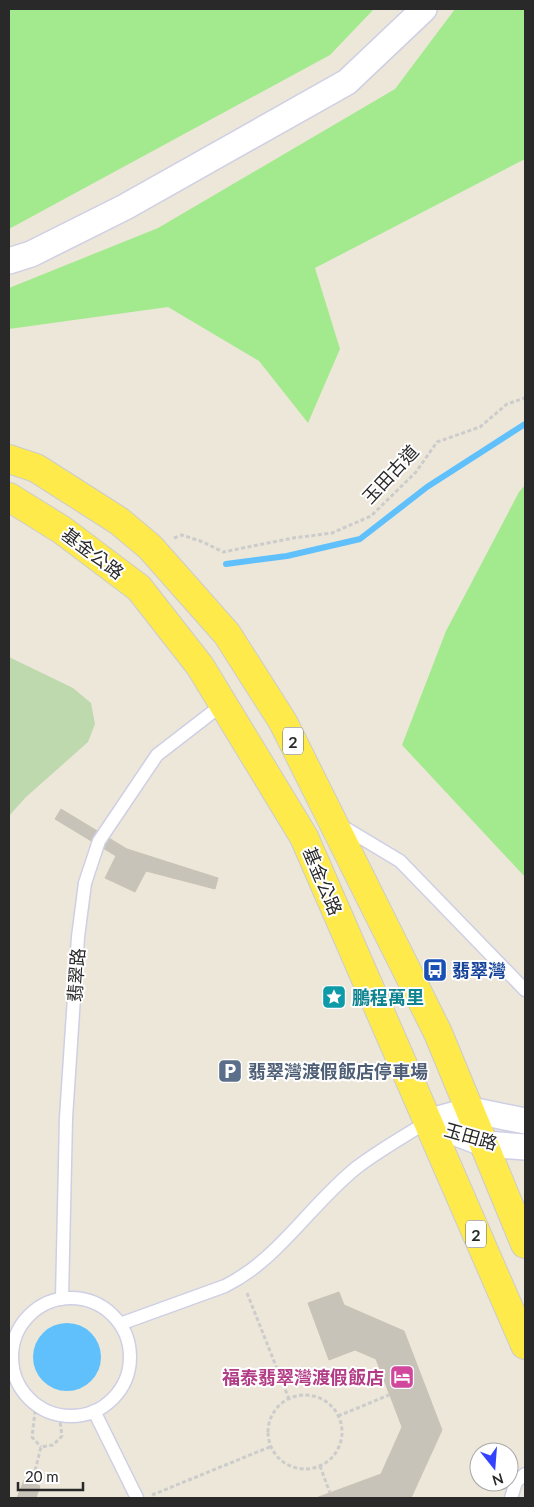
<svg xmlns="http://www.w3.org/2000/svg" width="534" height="1507" font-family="Lato,'Noto Sans TC',sans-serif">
<rect width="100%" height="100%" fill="#ede7d9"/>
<!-- green -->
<path fill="#a3ea8e" d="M9 9H374L330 55 9 229Z
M455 9H525V159L315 268 340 349 308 423 259 361 168 307 9 329V288L158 228 395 89Z
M525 485V877L402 745 446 631 519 492Z"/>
<!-- cemetery -->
<path fill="#bed9ae" d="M9 657 73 688 91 703 95 724 88 742 25 798 9 816Z"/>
<!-- water -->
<path fill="#5fc0fc" d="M33 1357a34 34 0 1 1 68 0a34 34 0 1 1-68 0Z"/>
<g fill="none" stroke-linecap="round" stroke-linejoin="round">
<!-- stream -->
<path stroke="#5fc0fc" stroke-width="6" d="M226 564 287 556 360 539 427 487 525 424"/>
</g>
<!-- building -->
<path fill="#c8c3b9" stroke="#c8c3b2" d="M61 809 127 849 218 878 215 889 146 871 135 892 105 878 116 856 55 819Z
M339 1292 344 1305 404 1331 442 1430 411 1498H316L381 1474 402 1427 376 1359 355 1350 329 1360 308 1303Z
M24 1480 40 1486 36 1498H17Z"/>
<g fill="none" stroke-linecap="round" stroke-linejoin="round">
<defs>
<path id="service" d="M340 825 400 861 525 990
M12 1357a59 59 0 1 1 118 0a59 59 0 1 1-118 0Z
M62 1299 66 1118 78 937 85 883 99 841 157 755 223 704
M120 1324 225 1286C279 1259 309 1206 356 1168 378 1151 403 1137 427 1122
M94 1411 137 1498
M511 1498 516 1482 525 1474"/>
<path id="minor" d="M9 261 31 254 125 207 347 82 424 9
M427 1122 485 1144 525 1147
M427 1122 471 1110 525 1121"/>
<path id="primary" d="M9 459 36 468 119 521 150 547 227 634 283 722 438 1033 525 1244
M9 497 62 530 139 588 200 666 304 837 525 1345"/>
</defs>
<!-- service casing -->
<use href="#service" stroke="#cecfe4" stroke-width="15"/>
<!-- minor casing -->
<use href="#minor" stroke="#cecfe4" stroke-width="28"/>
<!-- primary casing -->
<use href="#primary" stroke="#ccc" stroke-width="30"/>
<!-- path -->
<path stroke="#ccc" stroke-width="3" stroke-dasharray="4 2.5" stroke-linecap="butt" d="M174 538 182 535 203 542 223 552 293 538 332 533 371 516 416 472 437 442 480 427 507 404 525 398
M247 1293 289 1399
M268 1432a37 37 0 1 1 74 0a37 37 0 1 1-74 0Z
M36 1404 32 1437 41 1447
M338 1416 389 1395
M320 1466 330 1493
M32 1483 41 1447 53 1445 62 1436 59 1414
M152 1495 272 1446"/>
<!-- service -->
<use href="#service" stroke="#fff" stroke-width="12"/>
<!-- minor -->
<use href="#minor" stroke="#fff" stroke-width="25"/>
<!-- primary -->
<use href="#primary" stroke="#ffea4c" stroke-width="28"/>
</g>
<!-- icons -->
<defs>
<symbol id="bus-square" viewBox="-11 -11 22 22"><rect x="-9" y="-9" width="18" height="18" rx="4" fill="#1a4fb4" stroke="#fff"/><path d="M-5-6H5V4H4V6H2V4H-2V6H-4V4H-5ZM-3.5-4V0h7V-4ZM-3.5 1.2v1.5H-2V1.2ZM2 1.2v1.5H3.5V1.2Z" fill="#fff"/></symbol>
<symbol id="sight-square" viewBox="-11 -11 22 22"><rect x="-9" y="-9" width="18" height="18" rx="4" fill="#0f9aa8" stroke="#fff"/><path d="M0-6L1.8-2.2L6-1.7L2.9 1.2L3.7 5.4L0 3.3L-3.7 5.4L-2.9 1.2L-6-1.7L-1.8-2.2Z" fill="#fff"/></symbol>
<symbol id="parking-square" viewBox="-11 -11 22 22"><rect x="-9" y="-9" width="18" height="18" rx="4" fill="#5c6f8a" stroke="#fff"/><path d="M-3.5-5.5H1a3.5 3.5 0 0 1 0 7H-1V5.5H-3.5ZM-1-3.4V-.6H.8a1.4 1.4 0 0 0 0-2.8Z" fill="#fff"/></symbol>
<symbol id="hotel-square" viewBox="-11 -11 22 22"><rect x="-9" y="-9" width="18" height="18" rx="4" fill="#d1479c" stroke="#fff"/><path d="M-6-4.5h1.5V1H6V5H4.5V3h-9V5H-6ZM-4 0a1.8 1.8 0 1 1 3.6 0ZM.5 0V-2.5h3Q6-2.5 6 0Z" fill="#fff"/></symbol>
</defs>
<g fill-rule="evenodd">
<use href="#bus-square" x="421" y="956" width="28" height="28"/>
<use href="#sight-square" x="320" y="983" width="28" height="28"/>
<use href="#parking-square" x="216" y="1057" width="28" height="28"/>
<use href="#hotel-square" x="388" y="1363" width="28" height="28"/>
</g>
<g text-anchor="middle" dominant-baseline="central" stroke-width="4" stroke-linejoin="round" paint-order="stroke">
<!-- shield labels -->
<g fill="#fff" stroke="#696969" stroke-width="1">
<rect x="283" y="727.5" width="20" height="27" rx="4"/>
<rect x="466" y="1220.5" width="20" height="27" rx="4"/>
</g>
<g font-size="16" font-weight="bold" fill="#292929">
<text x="293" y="741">2</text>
<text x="476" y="1234">2</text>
</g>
<!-- street labels -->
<g font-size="18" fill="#292929" stroke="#fff">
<text transform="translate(390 474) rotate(-47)">玉田古道</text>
<text transform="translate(93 553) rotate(37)">基金公路</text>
<text transform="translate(323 881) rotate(67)">基金公路</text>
<text transform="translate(76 975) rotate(-86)">翡翠路</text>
<text transform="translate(471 1136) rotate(16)">玉田路</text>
</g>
<!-- transit labels -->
<g font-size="18" font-weight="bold" fill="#164399" stroke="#fff" text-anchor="start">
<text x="452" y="970">翡翠灣</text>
</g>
<!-- culture labels -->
<g font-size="18" font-weight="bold" fill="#0d838f" stroke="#fff" text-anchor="start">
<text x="352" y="997">鵬程萬里</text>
</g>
<!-- service labels -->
<g font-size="18" font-weight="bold" fill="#4e5e75" stroke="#fff" text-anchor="start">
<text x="248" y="1071">翡翠灣渡假飯店停車場</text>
</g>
<!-- hotel labels -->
<g font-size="18" font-weight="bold" fill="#b23c85" stroke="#fff" text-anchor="end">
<text x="384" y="1377">福泰翡翠灣渡假飯店</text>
</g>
</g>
<!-- border -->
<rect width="534" height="1507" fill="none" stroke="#292929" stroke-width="20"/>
<!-- north arrow -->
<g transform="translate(494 1467) rotate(163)"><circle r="24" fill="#ffffff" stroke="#a9a9a9"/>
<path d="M0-4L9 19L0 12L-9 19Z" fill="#3442ff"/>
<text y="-8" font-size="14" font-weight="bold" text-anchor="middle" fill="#292929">N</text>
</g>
<!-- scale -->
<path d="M18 1482v8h65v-8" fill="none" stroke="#292929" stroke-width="2.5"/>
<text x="25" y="1482" font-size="15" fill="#292929" stroke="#ffffff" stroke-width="4" paint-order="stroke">20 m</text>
</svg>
